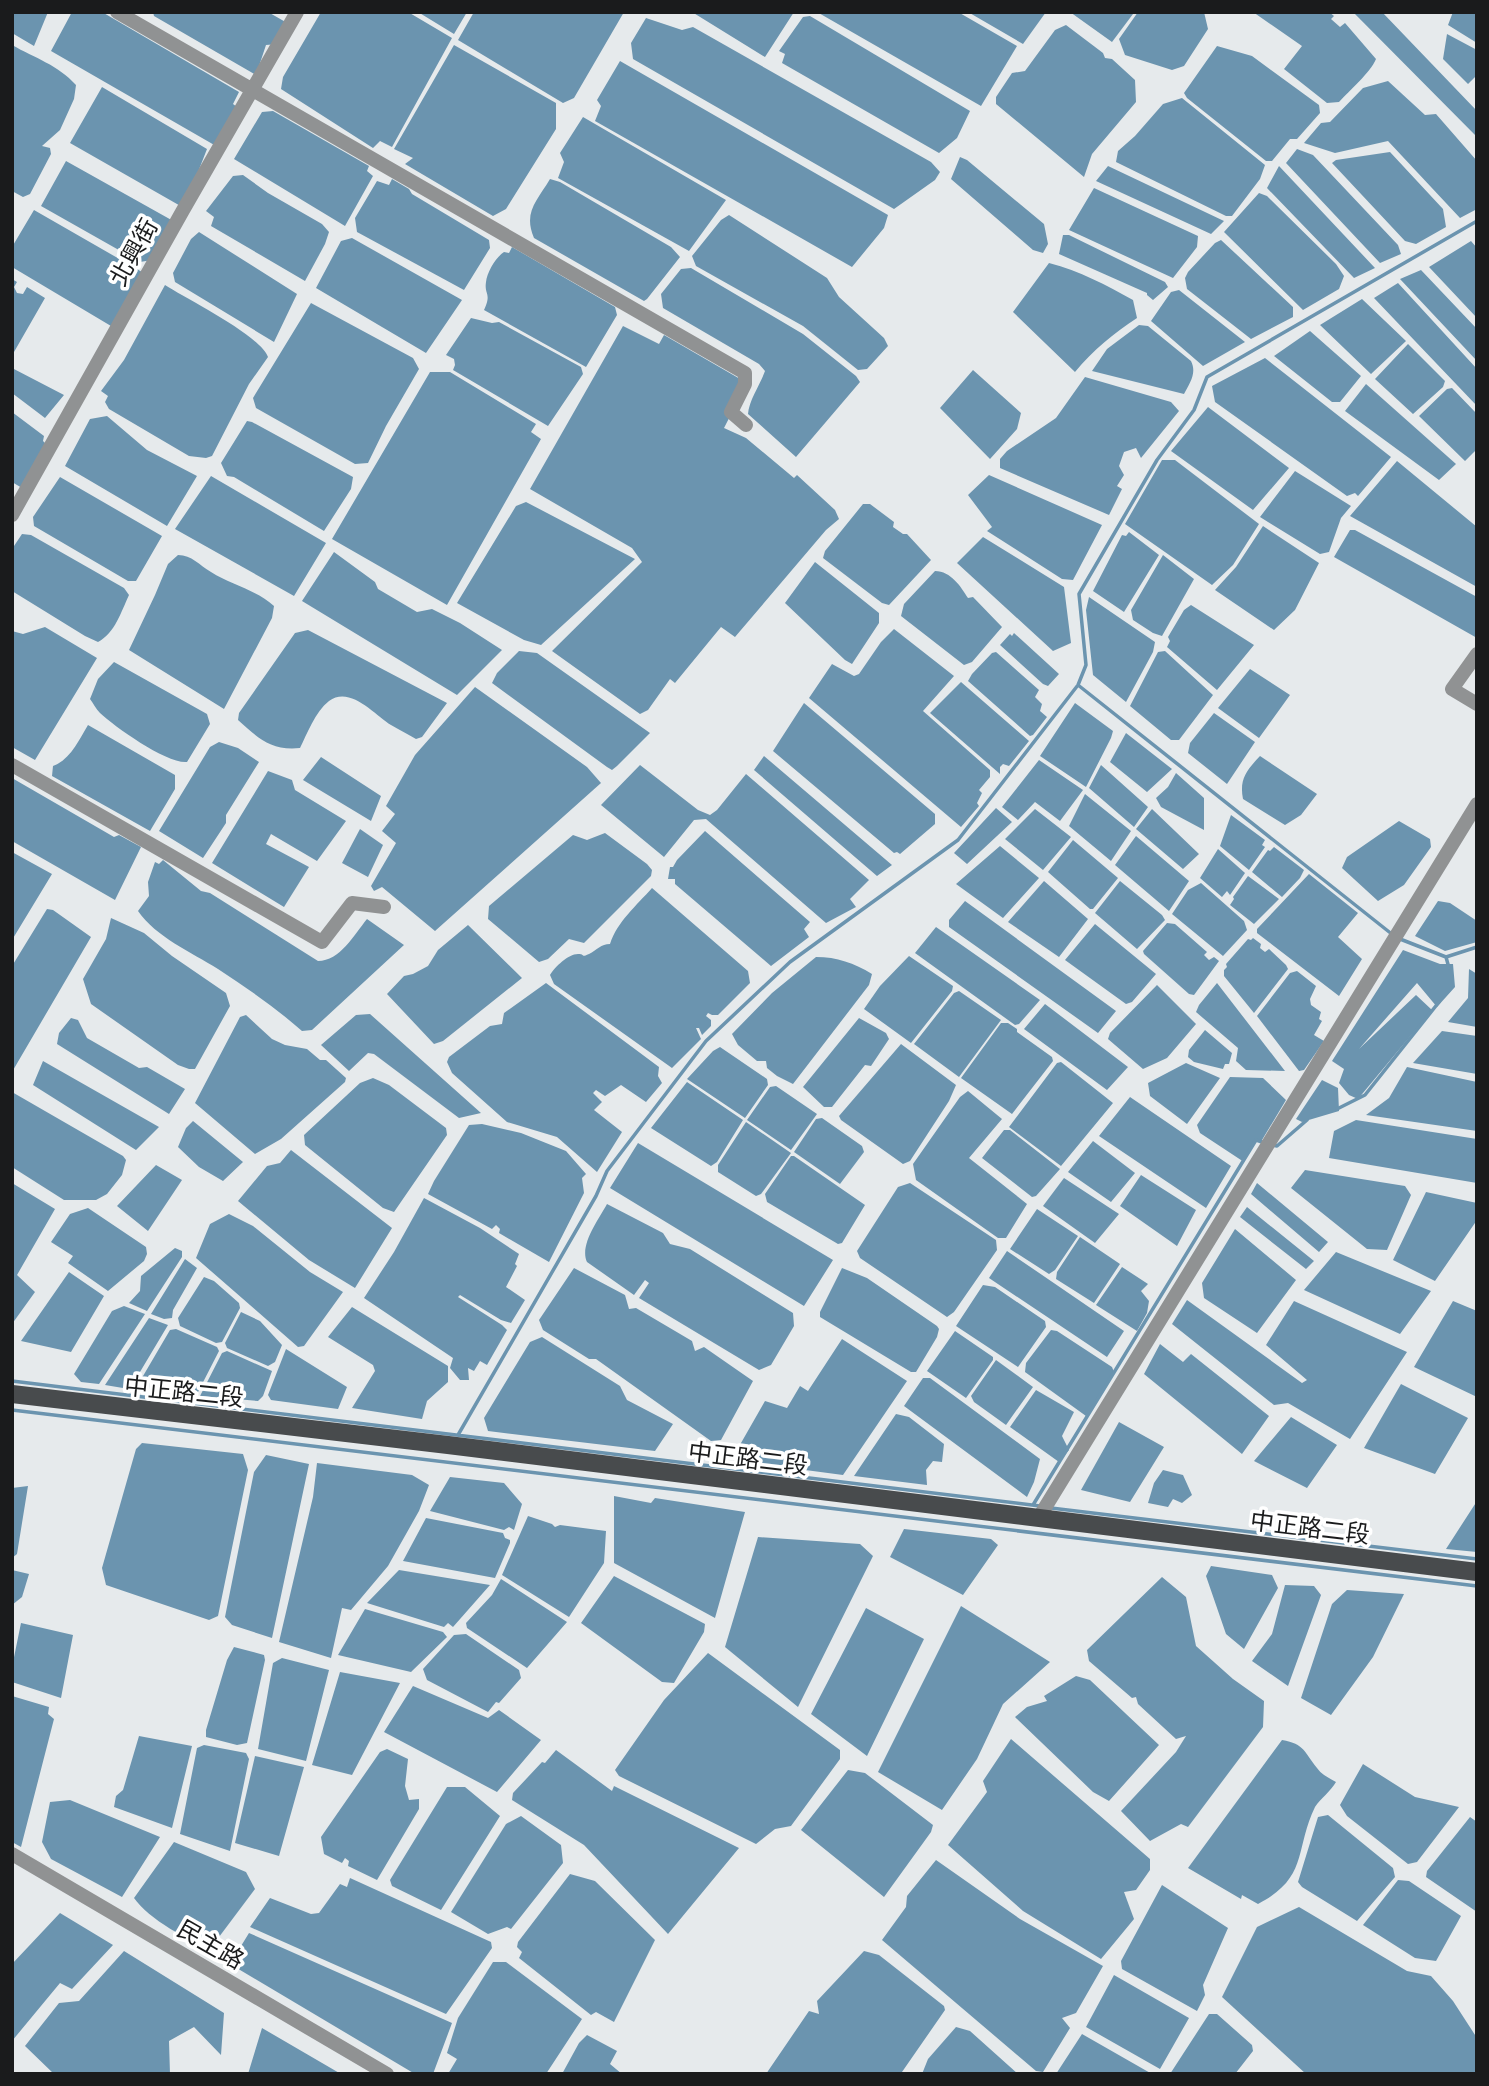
<svg xmlns="http://www.w3.org/2000/svg" width="1489" height="2086" font-family="'Archivo Narrow','Noto Sans TC',sans-serif">
<rect width="100%" height="100%" fill="#e6eaec"/>
<!-- water -->
<path fill="#6b94af" d="M12 12H48L34 46 12 33Z
M72 12H102L239 92 233 104 237 107 216 146 51 51Z
M153 12H268L289 24 278 44 266 45 256 75 154 16Z
M321 12H408L452 38 392 147 380 141 373 148 281 89 283 77Z
M418 12H467L454 34Z
M474 12H624L574 98 563 103 458 40Z
M692 12H794L765 57Z
M817 12H958L1017 46 981 106Z
M968 12H1046L1023 44Z
M1070 12H1131L1133 14 1112 42Z
M1138 12H1204L1208 29 1184 66 1172 70 1125 55 1119 39Z
M1253 12H1329L1334 16 1331 19 1340 27 1345 23 1376 59C1370 73 1350 90 1339 102L1327 103 1284 69 1302 46Z
M1353 12H1382L1477 111V137Z
M1453 12H1477V43L1448 25Z
M810 16 970 111 957 138 939 153 782 63 785 54 779 51 803 17Z
M646 18 682 30 693 27 931 162 940 172 935 180 894 209 633 59 631 43Z
M1066 25 1103 53 1105 58 1112 59 1135 80 1136 102 1092 154 1084 177 996 104V97L1012 73 1025 71 1055 30Z
M1447 34 1477 50V75L1468 84 1443 59Z
M12 45C35 58 58 65 76 85L74 99 60 130 42 146 50 148 51 154 30 194 23 197 12 191Z
M454 45 556 103V129L506 209 493 216 405 164 413 158 394 149Z
M1217 46 1252 56 1319 105 1320 113 1297 139H1290L1272 161H1266L1187 98 1184 93Z
M620 61 888 215 884 228 852 267 595 121 601 106 597 100Z
M1388 81 1425 115 1436 114 1477 161V209L1460 218 1388 141 1335 153 1304 143 1321 123 1330 122 1363 88Z
M102 87 207 149 184 208 70 143Z
M1182 98 1265 165 1260 179 1232 216H1226L1116 162 1118 151 1135 136 1163 104Z
M273 111 369 166 367 171 373 176 345 226 234 159 262 112Z
M583 117 726 200 689 251 558 178 564 162 560 153Z
M1297 149 1313 155 1398 245 1401 254 1380 263 1286 163Z
M1390 152 1443 209 1446 227 1416 244 1405 241 1332 163 1336 160Z
M960 157 967 160 1044 224 1048 244 1043 253 1033 250 951 179Z
M66 161 175 222 152 260 140 262 41 206Z
M1108 166 1224 221 1211 234 1096 181Z
M1279 166 1375 268 1354 278 1267 188Z
M243 175 268 193 322 224 329 232 325 244 305 281 211 226 214 217 206 211 233 176Z
M392 179 409 189 412 194 489 240 490 248 464 290 357 232 355 218 377 181 389 185Z
M550 179 560 182 671 247 680 257 647 299 644 301 534 238C523 212 537 201 550 179Z
M1094 188 1198 236 1197 247 1173 278 1069 230Z
M1259 193 1267 196 1336 264 1344 276 1339 289 1303 310 1224 232Z
M34 210 142 272 111 326 12 267V247Z
M729 215 827 278 839 297 884 338 888 346 867 369 858 370 803 326 696 266 692 256 721 220Z
M199 232 297 294 274 342 175 282 173 273 191 239Z
M1063 235H1069L1165 282 1168 287 1153 300 1147 295V293L1059 254Z
M352 238 462 300 426 353 316 288 341 241Z
M1221 240 1293 307V317L1251 339 1187 289 1185 278 1188 272 1215 243Z
M1471 241 1477 248V318L1429 267Z
M512 247 615 307 617 315 586 367 484 310C492 293 484 295 486 282 487 272 496 257 504 252L509 253Z
M1049 263C1080 271 1106 285 1133 300L1137 318C1114 333 1093 350 1075 372L1013 312Z
M691 268 803 334 856 376 860 382 796 457 748 414C749 400 760 385 765 371L759 364 663 308 661 294 681 269Z
M1421 270 1477 329V361L1400 279Z
M12 279 17 282 14 287 17 293 23 294 27 287 45 298 14 352 12 351Z
M1398 283 1477 369V406L1374 298Z
M165 285C187 299 261 336 268 357L249 384 212 456 206 458 189 456 109 409 105 402 108 396 101 391 124 360Z
M1179 290 1245 342 1203 366 1151 321 1171 292Z
M1362 299 1406 341 1371 374 1320 325Z
M311 303 413 358 419 369 386 426 368 463 355 464 256 408 253 398Z
M471 318 492 323 499 322 581 367 583 374 548 426 453 370 455 365 454 359 446 355Z
M1139 325 1148 326 1191 361C1197 373 1190 383 1184 394L1092 371 1107 349Z
M623 326 659 344 664 335 747 383 724 428 746 438 794 478 797 475 835 510 839 519 826 530 735 637 721 627 675 683 670 679 648 710 640 714 552 651 642 562 632 548 530 489Z
M1310 331 1361 376 1340 402H1332L1274 356Z
M1408 344 1445 381 1443 387 1413 414 1375 379Z
M1265 358 1391 457 1358 496 1355 493 1347 496 1215 402 1212 386Z
M12 368 64 395 45 418 12 393Z
M973 370 1021 413 1017 429 990 459 940 408Z
M430 372H450L536 424 531 432 541 439 447 605 332 539Z
M1085 377 1171 402 1179 411 1141 458 1136 448 1124 452 1119 466 1124 475 1117 486 1122 489 1109 515 1000 468V459L1007 451 1056 418Z
M1366 384 1456 464 1439 480 1345 411Z
M1452 388 1477 414V449L1465 461 1419 416 1447 389Z
M1208 407 1289 468 1253 510 1171 451Z
M12 412 44 436 43 441 47 445 22 488 12 482Z
M107 416 147 450 197 476 167 526 65 466 90 419Z
M247 421 252 422 353 477 351 489 324 531 234 477 227 476 221 463Z
M1162 460H1175L1259 524 1233 565 1212 585 1125 524Z
M1397 461 1477 527V587L1350 516Z
M1295 471 1351 506 1341 518 1329 552 1320 554 1260 517Z
M989 475 1102 525 1073 580 1062 579 987 531 992 527 968 495Z
M211 476 326 543 294 596 175 529Z
M60 477 162 536 136 581H128L34 526 33 517Z
M526 502 635 559 541 645 524 640 457 603 516 506Z
M863 504H870L894 522 893 527 903 534H907L931 560 889 605 882 603 823 558 825 551Z
M1263 526 1319 563 1295 610 1274 630 1215 590 1236 567Z
M1350 530H1355L1477 597V638L1334 557Z
M1129 532 1159 555 1124 612 1093 591 1122 535 1126 536Z
M22 534 31 535 124 588 129 595C121 612 115 633 98 642L85 636 12 591V549Z
M983 537 1064 587 1071 643 1053 651 957 563Z
M334 552 375 582 378 589 417 612 432 609 460 623 502 650 457 695 302 601Z
M178 555C192 555 199 565 211 572 231 585 257 590 274 606L272 618 224 709 129 650 155 595 168 564Z
M1163 555 1194 579 1162 636 1153 633 1133 620 1131 610Z
M815 562 879 613V623L852 664 845 660 785 603Z
M935 571C951 571 961 587 968 598L973 597 1002 627 972 662 964 665 901 616 904 604Z
M1089 597 1155 642 1153 652 1126 702 1093 675 1086 610Z
M1191 605 1254 645 1217 690 1167 647 1170 641 1168 637 1184 610Z
M45 627 97 658 35 760 12 747V631L23 634Z
M894 629 954 676 923 711 990 770V777L979 790 982 793 977 803 979 806 961 827 809 698 832 664 854 676 859 674 881 642Z
M308 630 447 703 422 737 416 739C408 734 399 730 391 725 375 715 350 685 329 701 315 712 307 734 300 748 271 751 258 738 238 720L239 713 295 633Z
M1014 633 1059 674 1048 686 1043 684 1000 645 1010 634 1012 636Z
M519 651 537 653 650 733 617 766 612 770 607 767 492 683 497 673Z
M1165 651 1213 695 1179 740H1171L1130 706 1158 652Z
M996 652 1039 690 1035 697 1042 704 1040 711 1047 717 1033 735 1030 736 968 681 972 674 992 653Z
M114 662 207 714 210 724 187 762C167 764 115 727 100 713 96 709 93 703 90 699L98 679Z
M1250 669 1290 695 1259 738 1218 708Z
M961 682 1029 741 1009 766 1003 764 1000 767V774L930 713Z
M475 687 587 767 601 783 435 931 382 887 374 891 371 886 396 843 382 831 395 814 386 806 415 755Z
M804 703 935 814V824L900 854 897 852 894 853 773 751Z
M1075 703 1113 731 1111 738 1086 787 1040 756Z
M1214 713 1255 742 1227 784 1188 753 1190 743Z
M88 725 175 775V789L150 831 52 776 53 766C70 760 79 740 88 725Z
M1126 733 1172 769 1147 792 1110 762Z
M219 742 238 748 259 762 226 815V823L203 858 159 831 210 747Z
M764 756 892 865 877 876 754 770Z
M1260 756 1317 794 1301 815 1285 825 1243 799C1239 779 1247 770 1260 756Z
M321 757 381 796 371 821 303 780Z
M1039 760 1083 790 1060 821 1035 802 1018 820 1002 807Z
M640 765 698 810 710 815 717 810 746 774 869 880 850 899 856 907 826 923 706 819 694 820 664 857 601 805Z
M1101 765 1148 807 1134 827 1089 788Z
M268 771 292 780 295 790 346 821 317 861 271 834 266 844 309 867 284 907 212 863Z
M1176 773 1204 798V830L1161 807 1156 798 1168 787Z
M12 778 114 837 119 835 141 847 115 900 12 841Z
M1085 794 1131 831 1111 861 1069 826Z
M996 808 1012 822 967 864 954 853Z
M1035 809 1071 837 1043 870 1005 839Z
M1152 809 1199 854 1183 869 1136 829Z
M1231 815 1265 840 1262 845 1265 847 1249 870 1220 846Z
M1399 821 1430 839 1431 847 1404 885 1378 901 1342 868 1347 857Z
M360 829 383 845 368 877 342 863Z
M705 831 810 922 804 929 809 937 771 966 675 884V879H668L670 867H673L677 860Z
M605 833 647 864 652 870 651 876 584 943 569 939 548 959 539 962 488 919 489 906 573 835 587 840Z
M1136 836 1189 881 1169 911 1115 865Z
M1073 840 1118 878 1093 909H1090L1048 872Z
M1000 846 1039 878 1003 918 956 884Z
M1274 847 1304 870 1300 878 1282 897 1252 872 1268 850 1270 851Z
M1218 849 1245 873 1230 895 1227 891 1222 897 1200 878Z
M12 852 52 874 12 940Z
M163 860 201 891 210 893 318 961C340 961 354 935 367 919L404 945 312 1030 302 1031C276 1008 247 988 218 969 191 952 156 937 138 911L149 896 148 882 155 862 159 864Z
M1309 874 1358 913 1338 937 1362 959 1339 996 1257 933V929Z
M1248 876 1279 899 1254 924 1230 905 1234 899 1233 897Z
M1044 881 1088 919 1059 957 1008 922Z
M1120 881 1162 915 1165 920 1137 949 1095 913Z
M1201 883 1244 921 1247 930 1223 956 1172 914 1188 890Z
M652 888 748 971 750 983 718 1015H712L708 1013 706 1016 711 1020V1026L702 1035 699 1028H696L701 1039 672 1068 554 984 550 975C555 967 568 954 578 954 586 954 580 958 589 954 597 950 601 944 610 944 617 922 637 905 652 888Z
M965 901 1116 1011 1098 1033 949 927V920Z
M1438 901 1450 903 1477 921V942L1445 951 1415 936Z
M47 909 53 910 91 937 12 1072V966Z
M111 918 144 933 172 956 226 993 230 1006 195 1069H189L178 1065 91 1004 83 979 106 939Z
M1167 923 1175 924 1207 952 1204 955 1209 960 1214 957 1219 961 1194 995 1189 994 1144 954 1143 951Z
M1095 924 1156 974 1132 1002 1126 1004 1065 960Z
M468 925 522 978 443 1041 434 1044 387 994 404 976 413 974 428 966 438 950Z
M936 927 1040 1000 1019 1024 1015 1025 915 953Z
M1253 938 1261 944 1260 948 1265 952 1269 949 1286 965 1288 969 1254 1013 1224 976V970L1227 967 1226 964 1248 939 1251 940Z
M1403 950 1440 964H1453L1455 987 1437 1007 1417 983 1359 1049 1416 995 1432 1010 1358 1099 1349 1095 1339 1083 1344 1069 1332 1061Z
M909 956 953 986 952 991 911 1043 864 1009 880 986Z
M816 957C837 957 854 963 872 974L869 985 793 1084 777 1076 767 1068 766 1061H757L738 1045 732 1034 772 993Z
M1469 969 1477 974V1027L1448 1022 1468 998Z
M1297 971 1316 986 1310 999 1311 1005 1321 1012 1319 1019 1322 1021 1314 1035 1324 1041 1304 1070 1299 1071 1257 1016 1290 973Z
M546 983 659 1067 658 1076 662 1083 646 1102 621 1085 605 1096 596 1090 593 1093 602 1102 594 1110 622 1132 597 1172 557 1137 507 1122 452 1073 447 1062 449 1057 490 1026 502 1024 504 1013Z
M1217 983 1285 1071 1246 1070 1236 1061 1238 1048 1196 1012 1199 1005Z
M1157 985 1196 1024 1167 1058 1143 1069 1108 1039 1110 1033Z
M959 991 1001 1020 959 1077 914 1044 954 993Z
M1045 1004 1128 1067 1107 1090 1024 1029Z
M370 1014 481 1113 459 1118 374 1054 368 1053 349 1071 321 1045 356 1015Z
M246 1015 272 1039 285 1045 307 1049 320 1060H326L346 1078 345 1082 281 1139 255 1154 195 1103 240 1017Z
M71 1018 78 1020 87 1038 139 1068 147 1067 185 1089 169 1114 57 1044 59 1033Z
M859 1018 886 1033 889 1039 871 1066 865 1065 832 1107H824L803 1087Z
M1001 1023H1008L1017 1029V1032L1052 1057 1053 1061 1012 1114 961 1078Z
M1205 1030 1232 1053 1229 1064H1225L1223 1069 1194 1062 1188 1057 1189 1050Z
M1442 1031 1477 1036V1074L1413 1063Z
M901 1044 956 1085 949 1101 910 1161 903 1164 841 1120 839 1116Z
M720 1047 767 1079 768 1085 745 1118 687 1079 713 1051Z
M43 1061 159 1127 136 1150 33 1085Z
M1061 1062 1113 1103 1061 1166 1009 1127 1057 1063Z
M1186 1063 1220 1078 1187 1124 1150 1096 1148 1083Z
M1407 1067 1477 1082V1131L1366 1115 1389 1098Z
M1230 1077 1263 1078 1286 1100 1262 1140H1255L1244 1162 1200 1133 1197 1125Z
M373 1078 389 1085 446 1128 447 1135 394 1212 383 1208 305 1145 304 1135 360 1083Z
M1322 1080 1338 1088 1339 1111 1302 1122 1296 1119Z
M687 1082 743 1120 717 1162 711 1166 651 1128Z
M776 1086 817 1114 791 1150 747 1120 770 1087Z
M968 1091 1002 1119 969 1158 1027 1204 1006 1238H998L916 1180 913 1164 960 1097Z
M12 1092 123 1156 126 1160 122 1175 107 1194 96 1200H64L12 1167Z
M1130 1097 1231 1166 1206 1208 1099 1136Z
M822 1118 862 1146 864 1152 840 1184 794 1152 816 1119Z
M1356 1120 1477 1139V1183L1329 1158 1334 1131Z
M193 1121 243 1162 223 1181 199 1167 178 1147 186 1128Z
M746 1122 791 1153 761 1194 756 1196 718 1172V1165Z
M482 1124 521 1133 566 1151 586 1174 582 1178 584 1193 549 1262 499 1233 500 1229 496 1225 492 1229 428 1194 434 1181 469 1125Z
M1004 1130H1010L1060 1169 1036 1196 1032 1197 982 1158Z
M1093 1141 1135 1173 1111 1202 1068 1172Z
M638 1143 833 1260 804 1306 610 1188Z
M291 1150 392 1228 355 1288 309 1260 238 1201 267 1166 280 1163Z
M791 1156H794L865 1205 842 1243 838 1244 767 1202 765 1194Z
M156 1165 182 1180 148 1231 117 1206Z
M1305 1170 1405 1186 1411 1195 1387 1250 1367 1249 1291 1188Z
M1141 1175 1196 1210 1177 1246 1120 1206Z
M1064 1178 1119 1214 1095 1243 1043 1206Z
M12 1183 55 1209 17 1275 35 1292 12 1324Z
M910 1183 996 1240 997 1250 954 1312 947 1317 860 1258 857 1251 898 1187Z
M1257 1183 1328 1242 1319 1252 1251 1194Z
M1426 1192 1477 1203V1220L1435 1281 1393 1260Z
M424 1198 480 1228 519 1254 515 1264 517 1266 506 1287 525 1300 511 1323 501 1320 460 1295 458 1297 502 1325 507 1330 487 1365 480 1361 474 1371 468 1368 469 1380H460L450 1368 453 1358 364 1298 394 1252Z
M607 1204 663 1233 670 1244 690 1249 793 1313 794 1326 771 1365 759 1370 639 1298 649 1283 645 1280 634 1295 587 1262C579 1245 599 1219 607 1204Z
M1247 1207 1314 1261 1306 1269 1240 1217Z
M88 1208 146 1247 147 1254 144 1261 108 1291 68 1263 73 1256 51 1242 70 1214Z
M1037 1209 1078 1236 1055 1270 1049 1274 1010 1249Z
M229 1214 253 1226 310 1272 343 1292 304 1346 298 1347 196 1258 210 1224Z
M1235 1229 1296 1280 1257 1333 1204 1298 1202 1283Z
M1080 1237 1120 1264 1094 1303 1056 1279 1057 1272Z
M175 1248 182 1251V1257L147 1311 129 1303 140 1291 141 1276Z
M1007 1251 1124 1331 1107 1357 989 1278Z
M1336 1252 1431 1291 1400 1334 1304 1290Z
M185 1259 197 1268 173 1310 172 1318 164 1319 151 1314Z
M1122 1267 1148 1284 1141 1291 1149 1301 1147 1313 1137 1331 1096 1305Z
M574 1268 625 1295 629 1309 636 1308 692 1341 695 1351 704 1347 753 1381 721 1440 711 1441 596 1359H589L543 1330 539 1320Z
M842 1268 867 1278 937 1326 939 1329 937 1337 916 1372H911L820 1317V1312Z
M69 1272 104 1296 71 1352 21 1341Z
M204 1277 214 1281 239 1303 240 1308 222 1342 216 1343 180 1326 178 1318Z
M983 1285 995 1287 1045 1321 1046 1327 1018 1367 956 1326Z
M1187 1300 1302 1383 1307 1380 1266 1345 1294 1301 1407 1352 1350 1439 1288 1403 1274 1405 1172 1324Z
M1453 1301 1477 1311V1397L1414 1367Z
M124 1306 145 1314 99 1384 81 1382 74 1374 112 1311Z
M352 1307 448 1366V1382L427 1401 422 1419 352 1408 375 1371 373 1365 328 1337Z
M241 1312 260 1321 282 1345 275 1362 268 1366 227 1348 225 1343Z
M149 1318 168 1325 134 1382 123 1388 105 1385Z
M176 1329 217 1347 219 1351 197 1394 136 1388 170 1330Z
M1051 1330 1057 1331 1112 1367 1114 1372 1086 1416 1025 1372 1026 1363Z
M955 1331 993 1357V1360L966 1398 927 1371Z
M542 1337 620 1386 627 1400 673 1424 655 1451 488 1431 484 1418 530 1342Z
M842 1339 907 1381 843 1475 745 1462 748 1456 737 1450 765 1401 787 1408 800 1386 808 1391Z
M1160 1344 1183 1362 1191 1354 1269 1416 1242 1454 1144 1374Z
M286 1349 347 1387 338 1409 271 1400 268 1395Z
M227 1351 272 1371 263 1396 258 1401 200 1396 222 1353Z
M996 1360 1033 1387 1006 1425 974 1402 971 1396Z
M923 1378H930L1040 1459 1034 1482 1027 1497 904 1406Z
M1401 1384 1468 1418 1435 1474 1364 1448Z
M1036 1390 1074 1412 1062 1436 1069 1450 1059 1462 1010 1427Z
M896 1414 909 1417 944 1444 942 1462 933 1461 926 1470 927 1485 854 1476Z
M1291 1417 1337 1445 1307 1488 1254 1461Z
M1119 1422 1164 1447 1130 1502 1081 1490Z
M142 1443 243 1454 248 1470 218 1616 209 1620 106 1585 102 1568 136 1449Z
M266 1455 309 1464 272 1638 232 1625 225 1617 254 1472Z
M317 1463 412 1475 429 1485 419 1511 388 1566 351 1610 342 1608 331 1658 279 1642 313 1497Z
M1163 1470 1183 1475 1192 1495 1182 1503 1173 1499 1168 1507 1148 1503 1154 1483Z
M450 1477 504 1483 522 1504 514 1530 509 1527 504 1530 430 1511Z
M28 1486 17 1554 12 1558V1488Z
M614 1496 651 1503 655 1498 745 1512 715 1618 614 1563Z
M1477 1501V1552L1446 1549Z
M528 1516 552 1524 555 1527 560 1525 606 1531 604 1563 569 1617 502 1575Z
M426 1518 503 1533 505 1538 510 1540V1543L495 1578 403 1561Z
M904 1529 991 1539 998 1545 963 1595 890 1557Z
M758 1537 860 1544 873 1556 798 1707 725 1647Z
M1211 1566 1272 1575 1278 1588 1244 1649 1226 1634 1206 1576Z
M12 1570 29 1574 22 1597 12 1605Z
M399 1570 490 1585 453 1627 448 1623 444 1627 367 1603Z
M614 1576 705 1624 704 1632 674 1683 662 1682 581 1623Z
M1162 1577 1186 1597 1196 1646 1233 1679 1264 1701 1263 1727 1188 1827 1181 1824 1150 1841 1121 1811 1176 1752 1186 1736 1176 1739 1138 1704 1136 1697 1132 1698 1089 1661 1087 1650Z
M501 1579 567 1622 527 1668 467 1628 466 1623 492 1595Z
M1285 1585 1314 1586 1321 1595 1288 1686 1252 1661 1272 1634Z
M1347 1590 1404 1594 1373 1657 1331 1715 1301 1698 1332 1604Z
M961 1606 1050 1662 1003 1704 977 1759 942 1810 878 1772Z
M866 1608 924 1639 867 1756 811 1714Z
M365 1609 443 1632 447 1637 411 1672 338 1655Z
M21 1623 73 1635 61 1698 12 1682V1667Z
M466 1634 519 1670 521 1678 499 1703 496 1702 488 1712 427 1680 423 1669 454 1635Z
M234 1647 264 1655 265 1660 247 1743 237 1745 206 1737V1730L227 1660Z
M708 1653 840 1750V1759L791 1826 775 1829 756 1844 619 1776 615 1770 664 1700Z
M282 1658 329 1670 306 1761 258 1749 273 1663Z
M340 1672 400 1683 352 1775 312 1765Z
M1076 1676 1090 1680 1159 1745 1109 1801 1093 1792 1015 1717 1027 1707 1047 1701 1044 1696Z
M413 1686 488 1718 499 1710 541 1740 497 1792 384 1732Z
M12 1696 49 1707 48 1714 54 1719 21 1847 12 1842Z
M139 1736 192 1746 172 1828 114 1807 116 1796 123 1790Z
M1011 1739 1150 1859V1870L1136 1890 1124 1892 1134 1919 1101 1959 1023 1911 948 1845 987 1792 983 1781Z
M1282 1740C1305 1744 1304 1752 1317 1768 1322 1775 1329 1778 1336 1782 1331 1791 1320 1799 1315 1807 1294 1851 1309 1877 1258 1904L1242 1895 1241 1899 1188 1868Z
M204 1745 246 1753 249 1759 230 1851 180 1834 197 1748Z
M387 1749 408 1759 405 1786 409 1800 419 1799V1809L377 1880 348 1866 349 1861 345 1858 342 1863 324 1854 321 1837 380 1752Z
M556 1750 612 1791 614 1786 739 1848 668 1934 584 1845 512 1800 513 1793 542 1762 545 1763Z
M255 1756 304 1767 279 1856 235 1843Z
M1363 1764 1415 1797 1459 1807 1417 1862 1408 1864 1347 1816 1340 1805Z
M848 1770 865 1773 933 1825 931 1832 884 1897 801 1830Z
M447 1787H465L500 1816 441 1910 392 1886 390 1880Z
M70 1800 160 1837 122 1897 51 1859 42 1842 50 1802Z
M1328 1815 1393 1868 1395 1877 1357 1921 1302 1887 1298 1882 1318 1817Z
M521 1816 561 1845 563 1863 511 1929 507 1927 488 1934 451 1912 506 1824Z
M1470 1817 1477 1822V1912L1426 1877 1427 1871Z
M174 1842 246 1872 255 1889 213 1945C190 1944 148 1918 134 1898Z
M936 1860 1020 1919 1103 1966 1076 2013 1062 2018 1070 2028 1043 2072 1036 2071 882 1940 906 1907 907 1896Z
M570 1874 595 1881 655 1940 614 2022 596 2012 591 2015 519 1958 522 1952 517 1947 518 1942Z
M350 1878 491 1942 492 1948 446 2014 250 1927 270 1898 311 1914 319 1913 340 1884 347 1887Z
M1398 1880 1409 1881 1461 1916 1436 1961 1415 1958 1363 1925Z
M1162 1885 1228 1928 1203 1985 1205 1995 1197 2011 1122 1969 1121 1961Z
M1299 1907 1407 1971 1431 1976 1453 2001 1477 2038V2074H1306L1222 1997 1257 1927Z
M60 1913 113 1945 72 1989 60 1983 12 2041V1964Z
M249 1933 452 2023 433 2074H415L230 1964Z
M124 1951 224 2013 221 2055 194 2027 169 2041 170 2074H54L25 2046 59 2003 79 2001Z
M864 1951 879 1955 944 2006 945 2010 902 2072 766 2074 809 2011 819 2014 817 2001Z
M493 1962H506L582 2019 546 2074H448L457 2059 447 2053 458 2018Z
M1114 1975 1189 2018 1160 2069 1086 2027Z
M1209 2014H1217L1252 2045 1253 2051 1235 2074H1170Z
M956 2027 970 2031 1018 2074H922L928 2059Z
M262 2028 341 2074H248Z
M1082 2034 1152 2074H1056Z
M587 2035 617 2051 610 2064 622 2074H562L579 2043Z"/>
<g fill="none" stroke-linecap="round" stroke-linejoin="round">
<!-- stream -->
<path stroke="#6b94af" stroke-width="3.5" d="M1078 685 1393 935
M1400 939 1446 957 1477 947
M1446 957 1449 968
M1337 1109 1365 1095 1439 1002
M1272 1145 1277 1146 1307 1120
M12 1381 1040 1506
M12 1410 1477 1586
M458 1435 596 1196 607 1171 706 1041 790 962 958 840 1078 685 1086 665 1079 594 1157 460 1194 410 1207 377 1477 221
M1033 1505 1256 1140 1265 1143
M1051 1508 1477 1559"/>
<!-- minor -->
<path stroke="#909293" stroke-width="14" d="M117 12 745 373V384L731 412 746 425
M12 515 182 212 297 12
M1477 654 1452 689 1477 704
M12 765 322 942 352 903 384 907
M1038 1519 1477 804
M12 1854 387 2074"/>
<!-- major -->
<path stroke="#484b4d" stroke-width="18" d="M12 1394 448 1445 1477 1572"/>
</g>
<g text-anchor="middle" dominant-baseline="central" stroke-width="7" stroke-linejoin="round" paint-order="stroke">
<!-- street labels -->
<g font-size="24" fill="#1a1b1c" stroke="#fff">
<text transform="translate(133 252) rotate(-61)">北興街</text>
<text transform="translate(184 1391) rotate(6)">中正路二段</text>
<text transform="translate(748 1458) rotate(7)">中正路二段</text>
<text transform="translate(1310 1527) rotate(7)">中正路二段</text>
<text transform="translate(211 1944) rotate(30)">民主路</text>
</g>
</g>
<!-- border -->
<rect width="1489" height="2086" fill="none" stroke="#1a1b1c" stroke-width="28"/>
</svg>
